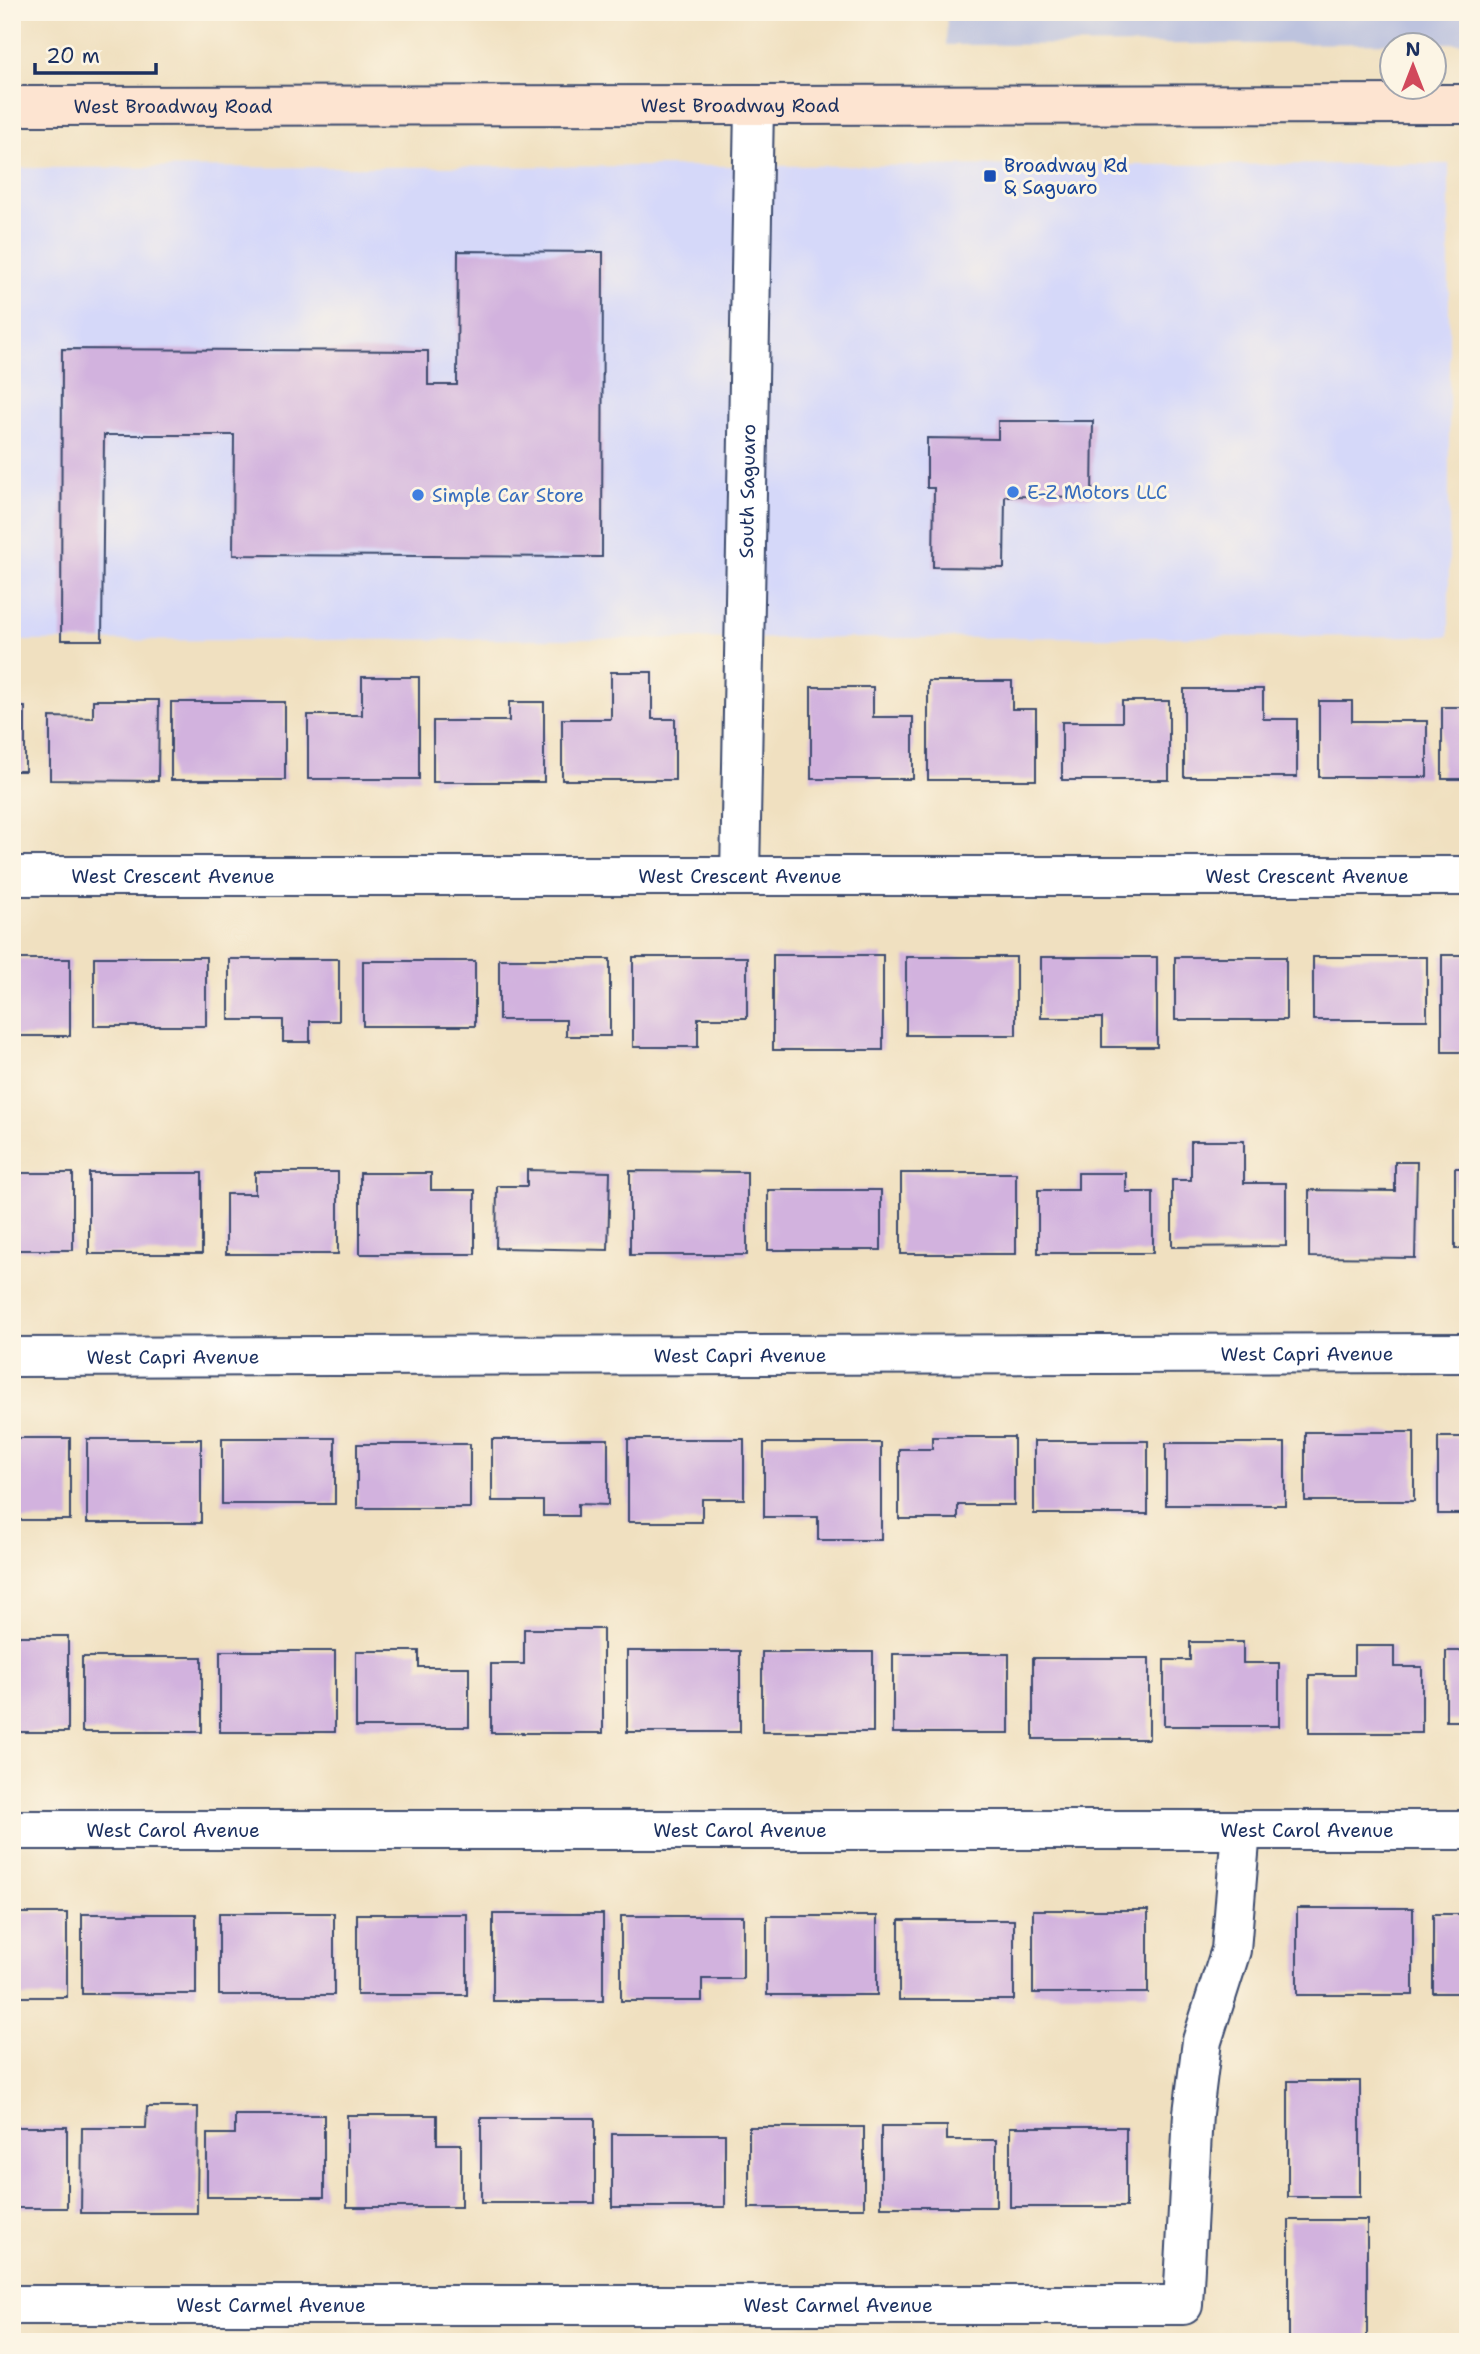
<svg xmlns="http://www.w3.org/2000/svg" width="1480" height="2354" font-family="'Shantell Sans',sans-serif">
<rect width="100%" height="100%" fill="#fcf5e5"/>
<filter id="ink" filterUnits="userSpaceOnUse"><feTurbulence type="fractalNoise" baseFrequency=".0143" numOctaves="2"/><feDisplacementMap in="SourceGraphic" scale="14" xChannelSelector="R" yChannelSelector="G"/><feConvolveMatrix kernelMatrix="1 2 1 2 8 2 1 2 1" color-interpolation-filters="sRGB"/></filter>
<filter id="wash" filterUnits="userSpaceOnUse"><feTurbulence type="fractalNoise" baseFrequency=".00686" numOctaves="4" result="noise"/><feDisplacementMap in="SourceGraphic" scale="28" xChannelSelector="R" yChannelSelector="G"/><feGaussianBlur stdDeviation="1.57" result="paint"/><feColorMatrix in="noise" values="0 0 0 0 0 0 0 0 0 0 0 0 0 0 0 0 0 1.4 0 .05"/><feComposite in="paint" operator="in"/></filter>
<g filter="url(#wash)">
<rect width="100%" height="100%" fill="#f0e0c0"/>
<!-- built -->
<path fill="#d5d8f9" d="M1449 164V636L12 641V168Z"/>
<!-- industrial -->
<path fill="#bdc3de" d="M947 12H1468V43L946 45Z"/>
<g id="blocks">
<!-- building -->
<path fill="#d2b2de" d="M458 251 603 252 602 557 233 555 234 435H104L102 640H61L62 349 428 351V385H457Z
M998 421H1093L1092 497 1005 496 1004 568 933 567 934 488H927V438L998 439Z
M611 672H652V719H675V780H562V719H611Z
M362 677H419V779H308V715H362Z
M928 681H1012V709H1036V780H928Z
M811 687H873V717H913V779H811Z
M1184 689H1263V719H1297V777H1184Z
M93 700H159L158 781 50 780V717L93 718Z
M1122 701H1169V780H1062V722H1122Z
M1319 701H1352V721H1427V777H1319Z
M171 702H285V780H171Z
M509 702H544V782H433V721H509Z
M12 707H25V771H12Z
M1442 707H1468V779H1442Z
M773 955H883V1050H773Z
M1442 955H1468V1052H1442Z
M94 957H206V1026H94Z
M633 957H747V1018H698V1047H633Z
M906 957H1016V1035H906Z
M1041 957H1157V1047H1102V1018H1041Z
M1175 957H1286V1020H1175Z
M1313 957H1427V1020H1313Z
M12 959H70V1036H12Z
M229 959H339V1021H310V1042H283V1020H229Z
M499 959H610V1036H566V1020H499Z
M363 961H475V1026H363Z
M1191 1141H1244V1183H1286V1246L1172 1247V1180H1191Z
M1395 1162H1417L1415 1258 1309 1257V1190L1395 1191Z
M1455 1168H1468V1249H1455Z
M527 1170 610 1172 608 1250 496 1248 497 1186H527Z
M630 1171 747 1172V1255H630Z
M255 1172H338V1254H226V1194H255Z
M12 1173H73V1250H12Z
M89 1173H202V1254H89Z
M360 1173H431V1190H475V1254H360Z
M901 1173H1016V1254H901Z
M1078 1173H1126V1192H1153V1253H1038V1190H1078Z
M768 1190H881V1250H768Z
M1305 1432H1414V1501H1305Z
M932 1437H1014V1505H958V1519H899V1449H932Z
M1438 1437H1468V1514H1438Z
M12 1438H70V1520H12Z
M222 1438H335V1504H222Z
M87 1439H201V1523H87Z
M492 1439H608V1505L578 1504V1516H543V1501H492Z
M628 1439H744V1499H702V1522H628Z
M1034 1441H1148V1514H1034Z
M764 1443H881V1540H818V1517H764Z
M1166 1443H1285V1505H1166Z
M357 1444H470V1508H357Z
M524 1629H603V1733H491V1664H524Z
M12 1636H68V1732H12Z
M1190 1642H1243V1663H1279V1726H1164V1660H1190Z
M1354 1646H1394V1667H1422V1733H1309V1675H1354Z
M220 1651H335V1732H220Z
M356 1651H419V1667H469V1727H356Z
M627 1651H740V1732H627Z
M1446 1651H1468V1721H1446Z
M762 1652H873V1732H762Z
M893 1654H1009V1733H893Z
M82 1657H202V1732H82Z
M1033 1658H1149V1739H1033Z
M1297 1908H1413V1995H1297Z
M1033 1910H1148V1993H1033Z
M12 1913H67V1997H12Z
M219 1913H334V1995H219Z
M82 1914H196V1994H82Z
M357 1914H467V1995H357Z
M493 1914H603V2001H493Z
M1433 1914H1468V1993H1433Z
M621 1916H743V1979H702V2001H621Z
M767 1916H877V1995H767Z
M899 1920H1014V2000H899Z
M1288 2081H1360V2197H1288Z
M147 2107H198L197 2213H81L82 2128H146Z
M235 2115H324V2197H207V2134H235Z
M347 2115H437V2144H461V2207H347Z
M481 2118H595V2203H481Z
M881 2126H947V2140H996V2207H881Z
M12 2127H67V2208H12Z
M749 2127H864V2208H749Z
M1010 2127H1126V2207H1010Z
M612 2134H725V2207H612Z
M1289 2220H1367V2338H1289Z"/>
</g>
</g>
<g filter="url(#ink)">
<use href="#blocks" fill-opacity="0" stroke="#3b4a6d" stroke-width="2"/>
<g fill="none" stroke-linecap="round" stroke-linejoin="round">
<defs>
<g id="minor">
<path id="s1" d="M12 876H1468"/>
<path id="s2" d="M740 876 754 106"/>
<path id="s3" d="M12 1357 1468 1353"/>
<path id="s4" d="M12 1830H1468"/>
<path id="s5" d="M12 2305H1183L1193 2113 1202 2041 1231 1950 1241 1830"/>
</g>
<g id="secondary">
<path id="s6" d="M12 106 1468 104"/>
</g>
</defs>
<!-- minor casing -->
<use href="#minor" stroke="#3b4a6d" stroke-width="42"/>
<!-- secondary casing -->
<use href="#secondary" stroke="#3b4a6d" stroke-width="42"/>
<!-- minor -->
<use href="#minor" stroke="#fff" stroke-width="38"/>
<!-- secondary -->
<use href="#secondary" stroke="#fde4d1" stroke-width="38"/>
</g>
</g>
<!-- markers -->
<rect fill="#1a4fb4" stroke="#fcf5e5" stroke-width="2.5" x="983" y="169" width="14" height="14" rx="3.5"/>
<g fill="#3f7fe0" stroke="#fcf5e5" stroke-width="2.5">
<circle cx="1013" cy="492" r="7"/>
<circle cx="418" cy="495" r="7"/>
</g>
<g text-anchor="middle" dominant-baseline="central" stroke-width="6" stroke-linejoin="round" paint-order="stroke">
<!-- street labels -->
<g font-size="19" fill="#1b2f5e" stroke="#fcf5e5">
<text stroke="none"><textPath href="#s6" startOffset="161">West Broadway Road</textPath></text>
<text stroke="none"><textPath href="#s6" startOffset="728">West Broadway Road</textPath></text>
<text stroke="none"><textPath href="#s2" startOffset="385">South Saguaro</textPath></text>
<text stroke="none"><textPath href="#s1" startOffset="161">West Crescent Avenue</textPath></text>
<text stroke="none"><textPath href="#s1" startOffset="728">West Crescent Avenue</textPath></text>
<text stroke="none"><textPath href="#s1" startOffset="1295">West Crescent Avenue</textPath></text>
<text stroke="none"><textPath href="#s3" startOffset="1295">West Capri Avenue</textPath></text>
<text stroke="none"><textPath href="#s3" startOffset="728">West Capri Avenue</textPath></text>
<text stroke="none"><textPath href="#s3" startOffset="161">West Capri Avenue</textPath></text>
<text stroke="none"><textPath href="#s4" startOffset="161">West Carol Avenue</textPath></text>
<text stroke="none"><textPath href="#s4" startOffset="728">West Carol Avenue</textPath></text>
<text stroke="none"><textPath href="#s4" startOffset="1295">West Carol Avenue</textPath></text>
<text stroke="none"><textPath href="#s5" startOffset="259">West Carmel Avenue</textPath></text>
<text stroke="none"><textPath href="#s5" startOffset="826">West Carmel Avenue</textPath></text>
</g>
<!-- transit labels -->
<g font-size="19" fill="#164399" stroke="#fcf5e5" text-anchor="start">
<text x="1004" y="165">Broadway Rd<tspan x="1004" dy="22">&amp; Saguaro</tspan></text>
</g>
<!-- shop labels -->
<g font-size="19" fill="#366cbe" stroke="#fcf5e5" text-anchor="start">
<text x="1027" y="492">E-Z Motors LLC</text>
<text x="432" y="495">Simple Car Store</text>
</g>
</g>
<!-- margin -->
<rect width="1480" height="2354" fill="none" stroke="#fcf5e5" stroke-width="42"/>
<!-- north arrow -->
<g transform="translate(1413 66)"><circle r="33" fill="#fcf5e5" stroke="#a2a6af" stroke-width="2"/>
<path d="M0-5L12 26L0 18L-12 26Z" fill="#d1495b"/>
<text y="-10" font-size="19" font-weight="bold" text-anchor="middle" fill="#1b2f5e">N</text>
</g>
<!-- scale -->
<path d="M35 63v10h121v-10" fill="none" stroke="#1b2f5e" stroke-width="3.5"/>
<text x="46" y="63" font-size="21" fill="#1b2f5e" stroke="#fcf5e5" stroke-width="5" paint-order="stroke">20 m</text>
</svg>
